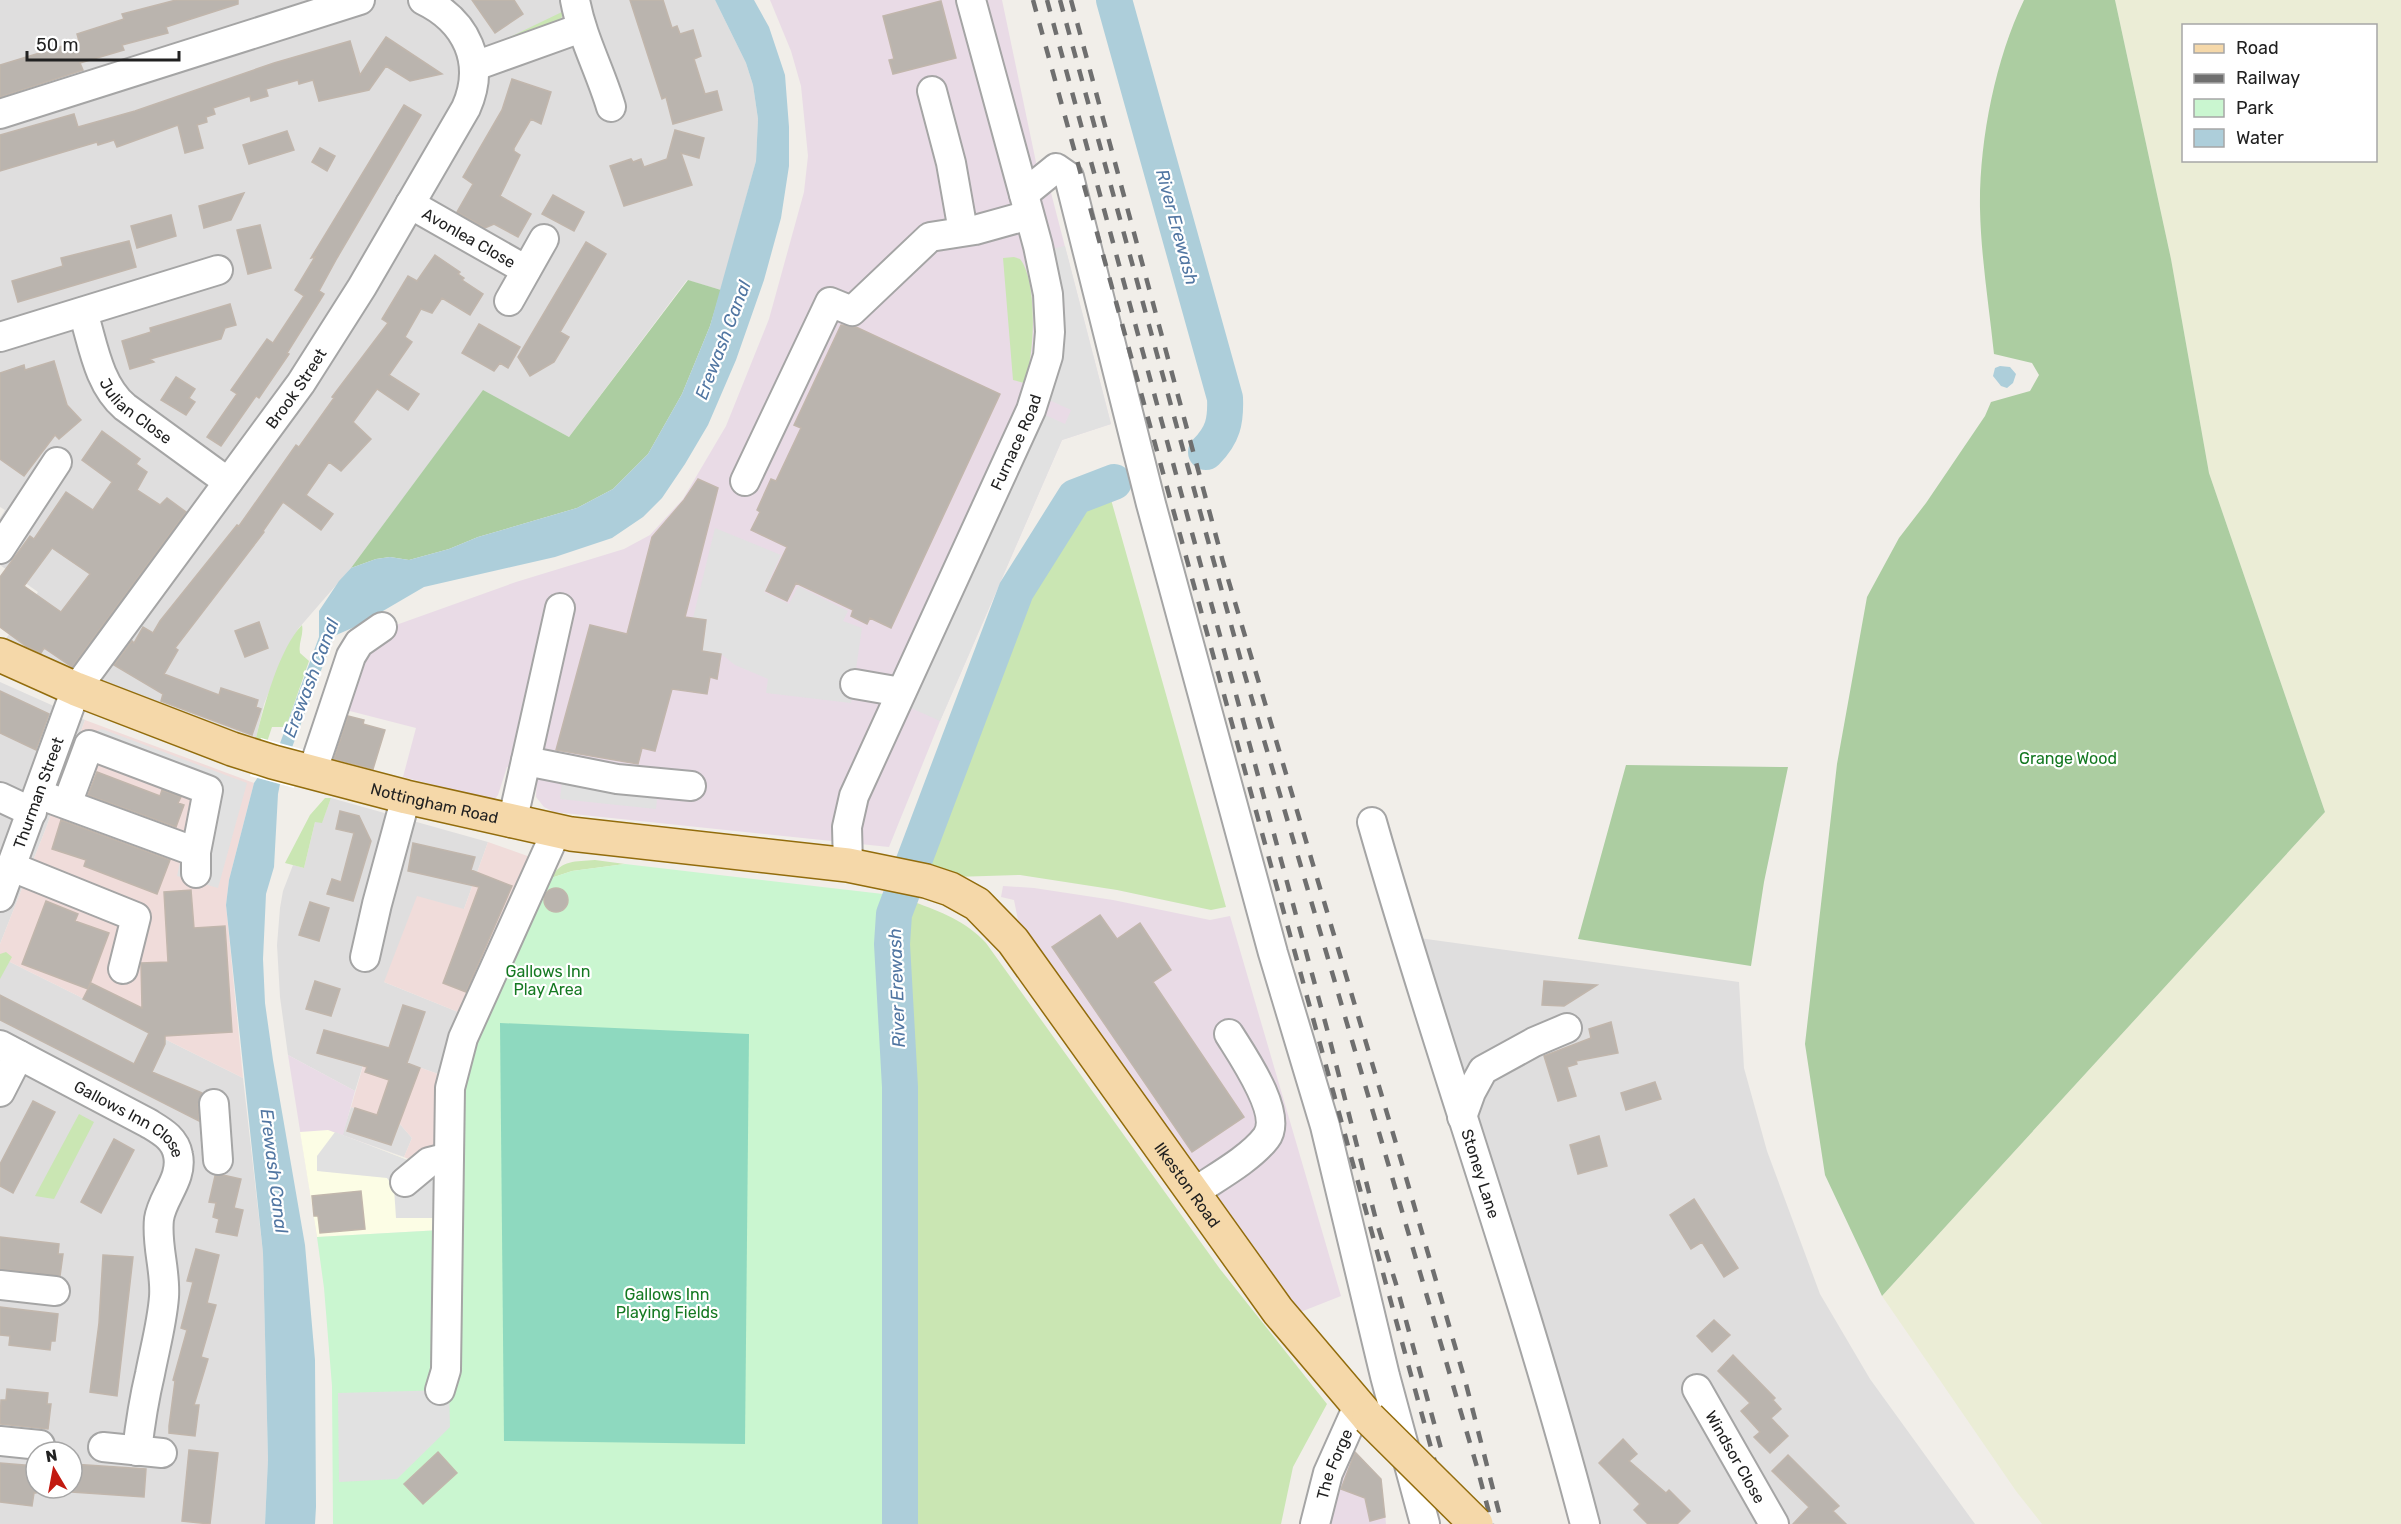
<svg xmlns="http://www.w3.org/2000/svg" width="2401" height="1524" font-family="Rubik,sans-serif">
<rect width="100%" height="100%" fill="#f1eee9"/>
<!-- residential -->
<path fill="#dfdede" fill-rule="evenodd" d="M0 0H715L746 63 753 85 758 119 756 161 721 290 687 280 569 437 483 391 351 568 298 629 283 658 264 704 255 742 3 643 38 592 0 565V518L5 510 0 507Z
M0 682 85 720 46 828 0 944Z
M331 798 488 842 464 909 384 982 463 1014 441 1075 368 1049 355 1091 288 1055 280 997 277 945 280 908 283 891 293 865 304 868 315 822H322Z
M1419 938 1739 982 1744 1068 1767 1151 1820 1294 1870 1379 1975 1524H1594Z
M0 957 243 1078 263 1253 268 1459 265 1524H0ZM36 1452H72V1488H36Z
M351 1107 399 1123 412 1138 404 1157 342 1135Z"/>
<!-- commercial -->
<path fill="#f0dcda" d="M85 720 254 783 229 880 226 905 243 1078 0 957V944L46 828Z
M488 842 533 858 463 1014 384 982 417 896 464 909Z
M368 1049 441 1075 440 1149 418 1163 404 1157 412 1138 399 1123 351 1107Z"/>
<!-- industrial -->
<path fill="#e9dbe6" d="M770 0H1002L1037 167 1049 185 1111 424 1062 440 940 721 889 847 554 812 544 807 536 797 537 778 507 767 498 795 494 800 403 777 416 728 342 709 368 651 378 648 382 635 396 625 516 582 624 549 650 535 683 499 726 426 769 319 804 192 808 156 801 86 791 51Z
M1003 886 1034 888 1113 900 1210 920 1230 916 1341 1296 1298 1313 1020 930 1014 900 1001 897Z
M288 1055 355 1091 343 1135 418 1163 317 1237Z
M1350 1447 1381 1479 1386 1524H1323Z"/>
<!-- education -->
<path fill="#fcfde5" d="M328 1130 418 1163 440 1149V1230L317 1237 300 1132Z"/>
<!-- farmland -->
<path fill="#ebedd6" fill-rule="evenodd" d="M2115 0H2401V1524H2042L2016 1491 1882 1296 2325 812 2209 473 2171 259ZM2184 26H2376V160H2184Z"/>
<!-- grass -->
<path fill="#cae6b3" d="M564 11 560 21 513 44 510 37Z
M1014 257 1020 259C1038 281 1035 357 1024 383L1013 380 1003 258Z
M1110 496 1226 907 1211 910 1117 890 1020 875 954 877 929 871 990 691 1070 514 1084 503Z
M302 625C304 635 298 643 300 653L309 661 286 727H272L267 742 256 738C264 706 279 649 302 625Z
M325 798H331L322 823 315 822 304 868 285 863 310 815Z
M595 860 625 864 572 871 551 878C562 859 575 862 595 860Z
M914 902C941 912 966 921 986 943L1220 1269 1327 1404 1293 1467 1281 1524H911C912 1375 913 1227 910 1078 909 1029 896 945 914 902Z
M6 952 12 957 0 979V954Z
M79 1114 94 1122 54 1199 35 1196Z"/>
<!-- forest -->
<path fill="#accda1" d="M2024 0H2115L2171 259 2209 473 2325 812 1882 1296 1825 1175 1805 1044 1837 764 1867 597 1899 538 1926 503 1985 416 1991 402 2030 391 2039 375 2032 363 1994 354C1989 306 1981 257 1980 209 1979 142 1995 60 2024 0Z
M688 280 721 290 710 326 682 394 648 454 613 489 577 508 478 537 449 549 409 560 390 557 376 559 351 568 483 390 569 437Z
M1626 765 1788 767 1764 882 1751 966 1578 939Z"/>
<!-- park -->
<path fill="#caf6d0" d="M625 864 883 894 876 936 886 1078 890 1524H333L332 1386 324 1288 317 1237 459 1229 464 1065 551 878 572 871Z"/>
<!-- pitch -->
<path fill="#8ed9bf" d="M500 1023 749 1034 745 1444 504 1441Z"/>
<!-- parking -->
<path fill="#e1e1e1" d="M1065 246 1111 424 1062 440 940 721 911 708 1043 414 1065 424 1071 410 1049 400 1061 353 1065 307 1052 249Z
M715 528 781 555 764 592 789 604 798 586 848 611 843 621 862 628 851 703 766 693 768 679 735 665 721 654 702 651 706 620 693 618Z
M102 729 247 783 218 888 177 876 196 791 82 736Z
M562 781 658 790 656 809 560 799Z
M335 1132 434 1170 435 1218H396L394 1188 387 1178 317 1171V1156Z
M449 1390 450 1427 397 1479 339 1482 338 1393Z"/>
<!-- water -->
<path fill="#adceda" d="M715 0H754L769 27 785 75 789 127V166L781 218 764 280 736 360 708 425 685 464 662 498 643 517 612 538 555 557 424 587 359 625 334 636 282 774 278 794 274 867 266 894 263 959 265 1003 273 1060 305 1245 315 1360 316 1507 315 1524H265L268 1459 263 1253 226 905 229 880 254 783 279 746 319 637V611L339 581 351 568 376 559 390 557 409 560 449 549 478 537 577 508 613 489 648 454 682 394 710 326 756 161 758 119 753 85 746 63Z
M2000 366 2010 367 2016 374 2013 383 2007 388 2001 386 1993 376 1995 368Z"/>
<!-- pier -->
<path fill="#fff" d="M261 738 305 750 294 788 250 776Z"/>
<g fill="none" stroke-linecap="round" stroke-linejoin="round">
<!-- river -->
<path stroke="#adceda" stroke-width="36" d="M1114 0 1225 398C1226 421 1223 435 1206 452
M900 1524V1087L892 944 894 914 1016 591 1075 497 1114 482"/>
</g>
<!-- building -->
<path fill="#bab4ae" stroke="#c1b6ac" stroke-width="1.5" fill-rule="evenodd" d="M176 0H238V4L166 27 168 33 122 45 124 50 80 63 83 70 0 97V65L79 41 77 34 124 19 122 14Z
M472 0H514L523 14 495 33Z
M630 0H663L672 28 677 26 680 34 693 30 701 56 694 59 705 94 717 91 722 110 673 124 666 97 662 99Z
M941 1 956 58 893 74 889 60 894 59 883 16Z
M386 37 442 74 410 81 386 66 369 90 319 101 313 80 299 84 298 80 266 89 268 96 251 101 250 96 213 108 215 114 206 117 207 122 197 125 203 148 185 153 178 125 117 147 114 140 98 145 97 142 0 171V135L74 114 78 127 135 111 274 63 350 41 360 75Z
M512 79 551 92 541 124 531 119 514 148V151L520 155 500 196 531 214 518 237 494 224 485 228 457 212 473 184 463 177 502 110Z
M404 105 421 115 337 258 319 291 324 294 287 353 289 354 265 389 259 398 256 396 221 446 207 437 237 394 231 390 267 339 273 343 304 296 295 290 315 257 311 258Z
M675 130 704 138 699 158 681 153 692 185 624 206 610 166 631 159 633 162 641 159 644 167 667 159Z
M287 131 294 150 249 164 243 145Z
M320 148 335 156 327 171 312 162Z
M244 193 231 220 204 228 199 206Z
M553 195 584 212 574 231 542 214Z
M171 215 176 236 137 248 131 226Z
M260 225 271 268 248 274 237 230Z
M129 241 136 267 18 302 12 281 63 266 61 258Z
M586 242 606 254 560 332 569 337 554 362 530 376 518 357Z
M435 255 460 272 458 274 464 278 462 280 483 294 470 315 442 298 432 313 421 309 405 337 412 342 389 375 419 394 408 410 377 389 353 422 371 439 341 471 329 462 306 495 333 514 321 530 283 502 263 531 264 532 175 648 178 650 164 674 219 695 221 688 258 700 256 707 261 709 252 735 161 701 163 694 114 665 132 641 134 643 143 627 153 633 160 621 237 525 239 526 296 445 299 447 334 398 332 397 388 323 382 319 408 276 417 281Z
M230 304 236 325 225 328 221 339 150 359 154 362 130 369 122 341 151 332 150 328Z
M479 324 520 347 508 368 500 363 494 371 462 353Z
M841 325 856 327 1000 394 891 628 870 618 867 624 851 616 853 610 796 583 787 601 766 591 787 547 751 530 760 512 757 510 771 479 776 481 801 428 794 425Z
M54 361 67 405 81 420 59 439 55 435 24 476 0 459V373L24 365 25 370Z
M176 377 195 389 189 398 195 402 186 415 161 400Z
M102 431 140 459 136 464 147 472 137 490 160 505 167 498 186 512 72 667 44 648 41 653 26 646 0 627V577L30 536 34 539 66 492 93 510 112 482 82 460ZM52 548 90 574 61 612 24 586Z
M698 479 718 488 685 617 706 620 702 651 721 654 717 679 710 677 707 694 672 689 655 751 642 748 638 764 556 750 590 625 627 634 652 537 684 500Z
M259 622 268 648 245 657 235 631Z
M0 691 49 714 36 750 0 733Z
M348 716 364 720 363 724 385 730 373 769 334 759Z
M97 772 160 796 162 790 181 797 178 803 184 805 176 827 88 795Z
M340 811 359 816 371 841 353 901 327 894 332 879 341 882 354 833 336 829Z
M61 820 170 860 157 894 84 866 86 860 52 849Z
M413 843 475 857 471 870 512 886 466 992 443 983 479 887 408 871Z
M544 900a12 12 0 1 1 24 0a12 12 0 1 1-24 0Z
M191 890 194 928 225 926 232 1032 165 1036V1044L152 1072 202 1093 198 1105 199 1121 0 1020V995L134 1064 149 1033 83 999 88 989 22 964 46 901 78 914 75 921 109 933 88 989 91 983 142 1008 141 963 168 962 164 892Z
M310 902 329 908 319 941 299 935Z
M1100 915 1117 939 1140 923 1171 970 1153 982 1244 1117 1192 1152 1052 947Z
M315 981 340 989 331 1016 306 1009Z
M1544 981 1597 985 1564 1006 1542 1005Z
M403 1005 425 1012 407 1063 420 1068 391 1145 347 1131 355 1108 377 1115 389 1080 365 1072 367 1067 317 1053 324 1030 389 1048Z
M1611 1022 1618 1053 1576 1061 1577 1064 1567 1067 1576 1096 1558 1101 1544 1056 1591 1038 1589 1029Z
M1655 1082 1661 1099 1626 1110 1621 1093Z
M33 1101 55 1112 13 1193 0 1186V1164Z
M1599 1136 1607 1166 1578 1174 1570 1145Z
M114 1139 134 1150 101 1213 81 1202Z
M223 1175 241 1179 234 1208 243 1210 237 1236 216 1232 219 1219 213 1217 216 1203 209 1202 215 1176Z
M361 1191 365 1229 320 1233 318 1216H314L312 1196Z
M1694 1199 1738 1268 1724 1277 1702 1242 1691 1249 1670 1215Z
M0 1237 59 1244 58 1254H63L60 1276 0 1269Z
M196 1249 219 1255 207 1303 216 1305 201 1357 208 1359 194 1405H199L195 1436 169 1433V1426L175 1381 173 1380 187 1330 181 1328 193 1282 187 1281Z
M103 1255 133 1257 117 1396 90 1392 99 1323Z
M0 1307 58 1314 55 1341H51L50 1350 9 1345 10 1336 0 1335Z
M1714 1320 1730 1335 1712 1352 1697 1336Z
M1733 1355 1775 1398 1773 1400 1781 1409 1771 1418 1788 1436 1770 1453 1754 1437 1760 1432 1741 1411 1750 1403 1718 1371Z
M7 1389 48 1393 47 1404H51L48 1429 0 1424 1 1400H6Z
M1623 1439 1637 1454 1629 1461 1666 1493 1669 1490 1690 1511 1677 1524H1648L1634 1510 1640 1504 1599 1463Z
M189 1450 218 1453 210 1524 182 1521Z
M438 1452 457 1473 423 1504 404 1484Z
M1355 1452 1381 1479 1385 1517 1370 1521 1365 1498 1341 1489Z
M1788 1455 1839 1506 1833 1511 1846 1524H1793L1809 1507 1772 1471Z
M0 1463 36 1466V1493H34L32 1506 0 1502Z
M72 1464 146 1469 144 1497 72 1492Z"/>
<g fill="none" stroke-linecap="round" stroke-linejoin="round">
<defs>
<g id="minor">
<path d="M575 0C582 38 600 70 611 107"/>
<path d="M475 66 581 28"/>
<path d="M932 91 951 163 963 231"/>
<path d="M0 114 360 0"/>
<path d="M1024 194 1056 168 1069 177 1151 504 1273 953 1325 1126 1385 1376 1425 1524"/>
<path id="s1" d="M410 204 526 270"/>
<path d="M509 301 544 239"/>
<path id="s2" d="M83 312C93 344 98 384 125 407L228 482"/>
<path d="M0 337 218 270"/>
<path d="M745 481 830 302 852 311 930 237 975 230 1029 215"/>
<path d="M0 549 57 462"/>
<path d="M855 684 901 692"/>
<path d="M526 761 617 779 691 786"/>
<path d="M312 773 351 656 359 643 382 627"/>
<path d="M0 797 32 812"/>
<path d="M49 798 196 852"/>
<path d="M67 804 89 745 208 790 196 852V873"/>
<path id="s3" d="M1372 822C1439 1057 1523 1287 1585 1524"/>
<path d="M512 823 560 608"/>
<path id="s4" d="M848 865 847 827 854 796 1031 410 1048 356 1050 332 1048 294 1038 246 971 0"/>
<path d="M12 867 136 917 123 969"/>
<path id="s5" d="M0 897 76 689 301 383 362 287 466 108C486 63 467 21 423 0"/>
<path d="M365 957 377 904 406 797"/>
<path id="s6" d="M0 1045 148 1123C161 1131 175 1138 178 1155 183 1179 162 1197 159 1219 156 1245 166 1271 164 1297 162 1323 155 1348 150 1374 144 1399 140 1425 137 1451"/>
<path d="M0 1092 19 1055"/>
<path d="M214 1104 218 1160"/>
<path d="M1462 1117 1471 1092 1483 1070 1534 1042 1567 1028"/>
<path d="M405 1182 429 1162 449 1157"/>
<path d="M1193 1193C1215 1178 1250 1159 1266 1138 1284 1115 1242 1055 1229 1034"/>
<path d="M0 1285 55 1291"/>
<path id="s7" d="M1697 1389 1774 1524"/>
<path d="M440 1390 446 1370 450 1088 463 1038 556 832"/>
<path d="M0 1441 40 1445"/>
<path d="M103 1447 162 1453"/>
<path id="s8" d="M1315 1524 1328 1473 1358 1406"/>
</g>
<g id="major">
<path id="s9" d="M0 655 76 689 232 749 273 762 406 797 571 834 848 865 926 881 950 889 977 904 1013 941 1278 1311 1369 1418"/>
</g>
</defs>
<!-- minor casing -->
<use href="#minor" stroke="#a5a5a5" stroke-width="32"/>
<!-- major casing -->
<use href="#major" stroke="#926c0c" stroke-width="36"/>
<!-- minor -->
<use href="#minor" stroke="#fff" stroke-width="28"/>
<!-- major -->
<use href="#major" stroke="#f5d8a9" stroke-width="33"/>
<!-- rail -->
<path stroke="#6f6f6f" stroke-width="4.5" stroke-dasharray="12 12" stroke-linecap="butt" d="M1033 0 1452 1524
M1047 0 1327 1029 1376 1220 1396 1284 1443 1456
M1060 0 1244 672 1477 1467 1492 1524
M1071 0 1223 562 1400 1157 1466 1384 1502 1524
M1454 1496 1462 1524"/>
<defs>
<path id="major-bridge" d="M1369 1418 1476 1524"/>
</defs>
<!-- major-bridge casing -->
<use href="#major-bridge" stroke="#926c0c" stroke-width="36" stroke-linecap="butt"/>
<!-- major-bridge -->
<use href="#major-bridge" stroke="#f5d8a9" stroke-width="33"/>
</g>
<g text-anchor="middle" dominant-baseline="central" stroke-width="4.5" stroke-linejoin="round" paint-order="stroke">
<!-- street labels -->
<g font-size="16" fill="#212121" stroke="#fff">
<text stroke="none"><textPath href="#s1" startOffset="68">Avonlea Close</textPath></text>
<text stroke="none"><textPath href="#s5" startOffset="594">Brook Street</textPath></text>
<text stroke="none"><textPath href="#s2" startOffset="116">Julian Close</textPath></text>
<text stroke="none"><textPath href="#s4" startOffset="459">Furnace Road</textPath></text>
<text stroke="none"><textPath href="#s5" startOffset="111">Thurman Street</textPath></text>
<text stroke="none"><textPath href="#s9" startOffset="460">Nottingham Road</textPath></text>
<text stroke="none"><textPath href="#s6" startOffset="150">Gallows Inn Close</textPath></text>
<text stroke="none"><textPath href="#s3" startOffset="368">Stoney Lane</textPath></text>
<text stroke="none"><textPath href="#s9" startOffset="1366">Ilkeston Road</textPath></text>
<text stroke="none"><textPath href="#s7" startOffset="78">Windsor Close</textPath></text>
<text stroke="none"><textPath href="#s8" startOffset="63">The Forge</textPath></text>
</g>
<!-- park labels -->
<g font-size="16" fill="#157922" stroke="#fff">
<text x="2068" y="758">Grange Wood</text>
<text x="548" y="971">Gallows Inn<tspan x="548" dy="18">Play Area</tspan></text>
<text x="667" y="1294">Gallows Inn<tspan x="667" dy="18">Playing Fields</tspan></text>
</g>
<!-- water labels -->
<g font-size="18" font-style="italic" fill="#5176a2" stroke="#fff">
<text transform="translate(1177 227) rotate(75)">River Erewash</text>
<text transform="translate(723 340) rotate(-69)">Erewash Canal</text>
<text transform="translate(311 678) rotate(-69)">Erewash Canal</text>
<text transform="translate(897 988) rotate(-92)">River Erewash</text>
<text transform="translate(274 1171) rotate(83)">Erewash Canal</text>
</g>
</g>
<!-- legend -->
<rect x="2182" y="24" width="195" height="138" fill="#ffffff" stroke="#a6a6a6" stroke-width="1.5"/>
<rect x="2194" y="44" width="30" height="9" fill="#f5d8a9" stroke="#a6a6a6" stroke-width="1.5"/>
<text x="2236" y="54" font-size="18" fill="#212121">Road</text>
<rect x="2194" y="74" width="30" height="9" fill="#6f6f6f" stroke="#a6a6a6" stroke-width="1.5"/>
<text x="2236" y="84" font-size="18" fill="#212121">Railway</text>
<rect x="2194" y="99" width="30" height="18" fill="#caf6d0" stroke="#a6a6a6" stroke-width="1.5"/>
<text x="2236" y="114" font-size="18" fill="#212121">Park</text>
<rect x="2194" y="129" width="30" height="18" fill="#adceda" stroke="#a6a6a6" stroke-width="1.5"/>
<text x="2236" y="144" font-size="18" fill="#212121">Water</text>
<!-- north arrow -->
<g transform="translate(54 1470) rotate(350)"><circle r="28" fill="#ffffff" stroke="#a6a6a6" stroke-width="1.5"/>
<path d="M0-4.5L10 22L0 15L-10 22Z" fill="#c21910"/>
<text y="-9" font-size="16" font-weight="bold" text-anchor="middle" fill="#212121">N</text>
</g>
<!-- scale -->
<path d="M27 51v9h152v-9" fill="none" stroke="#212121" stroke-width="3"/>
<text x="36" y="51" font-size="18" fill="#212121" stroke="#ffffff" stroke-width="4.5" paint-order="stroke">50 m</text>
</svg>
